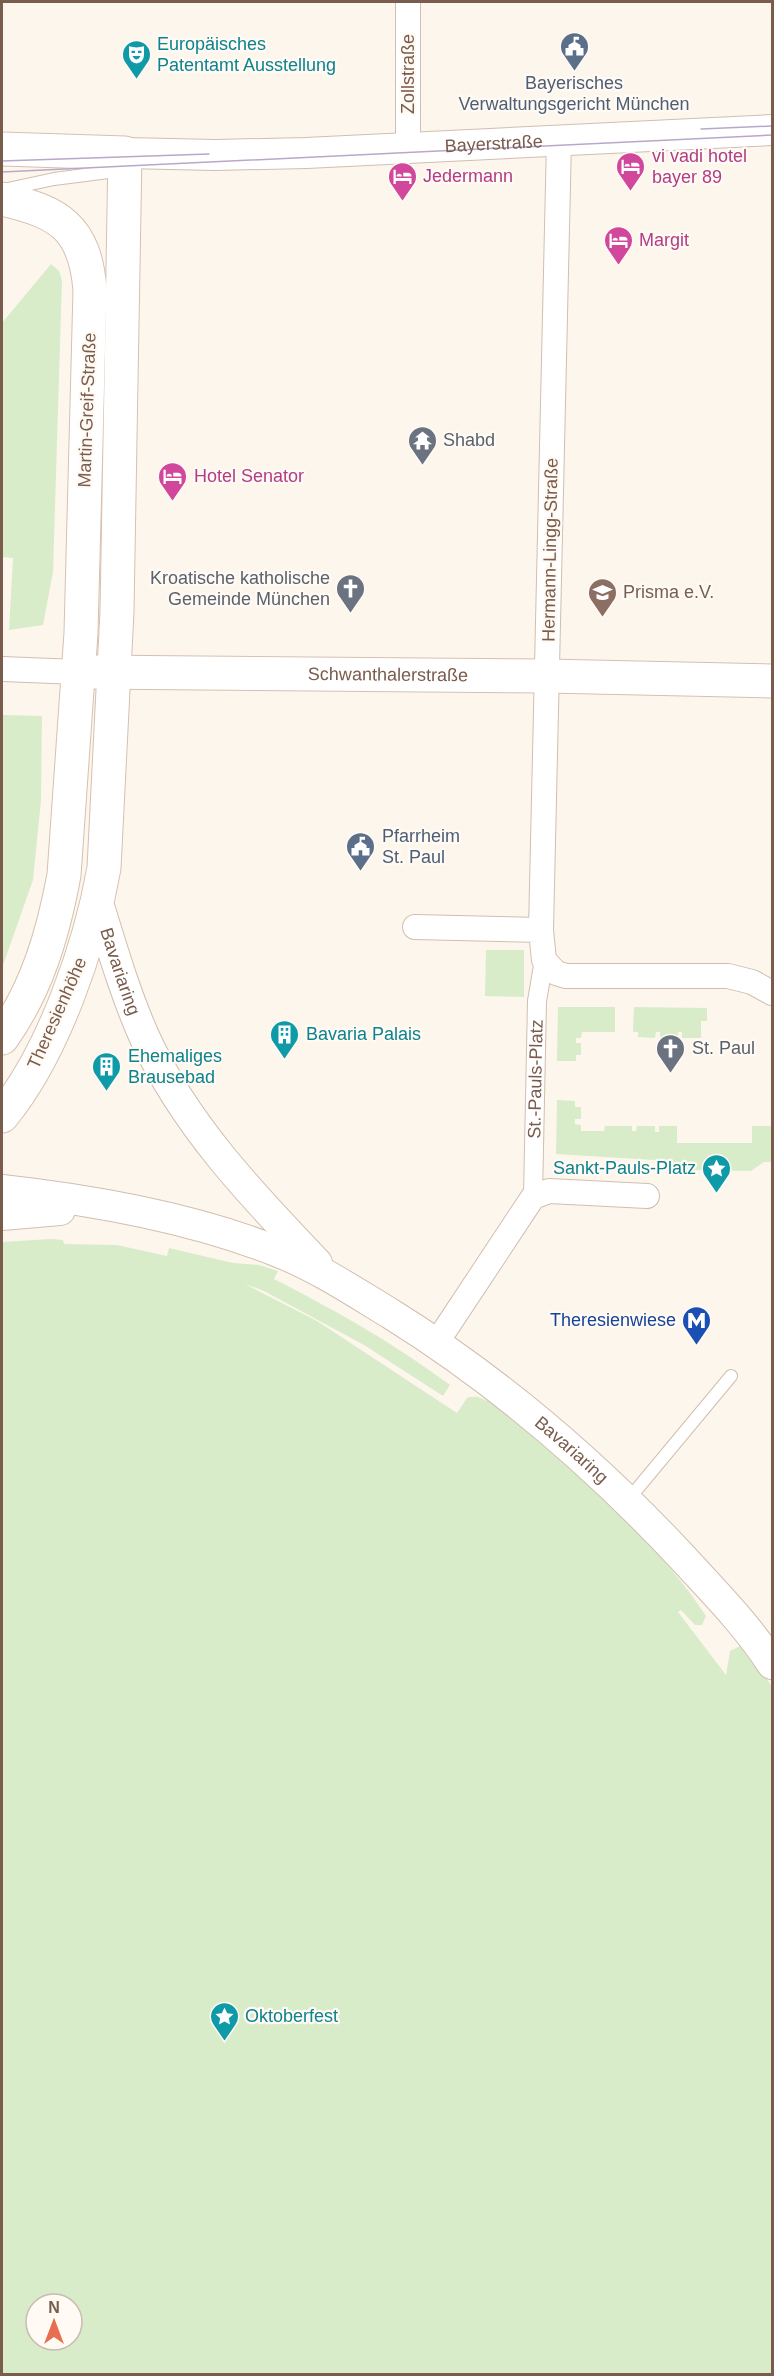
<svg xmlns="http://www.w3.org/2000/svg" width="774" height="2376" font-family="Helvetica,sans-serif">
<rect width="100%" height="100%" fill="#fdf6ec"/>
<!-- green -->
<path fill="#d8ecc9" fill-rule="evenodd" d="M51 264 59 271 62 280 53 572 43 625 9 630 13 558 2 557V323Z
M2 715 42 716 41 800 33 880 2 968Z
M486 950H524V997L485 996Z
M558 1007H615V1032H582L581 1038H576V1043H581V1055H576V1061H557Z
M634 1007 707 1008V1021H701V1038H682V1032H678V1038H660V1032H656L655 1038 638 1037V1032H633Z
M557 1100 575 1101V1107H581V1119H575V1124L581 1125V1131H604L605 1126H632V1131H636L637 1126H655V1132H659V1126H677V1143H752V1126H772V1162H764L751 1171 683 1170 670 1161 556 1154Z
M51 1239 63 1240 64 1244 117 1245 167 1256 169 1248 233 1263 259 1265 278 1271 274 1279C335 1310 395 1344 450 1385L443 1396 364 1345 264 1291 245 1284 317 1321 457 1413 467 1398C471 1397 476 1396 480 1398 501 1405 518 1425 535 1439 594 1489 664 1551 706 1616L702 1625H695L681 1610 678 1612 726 1675 730 1651 740 1646C754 1656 763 1672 772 1687V2374H2V1242ZM36 2304H72V2340H36Z"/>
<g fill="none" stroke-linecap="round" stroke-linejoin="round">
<defs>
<path id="service" d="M3 190 54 179 124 170
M628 1500 731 1376"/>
<g id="pedestrian">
<path id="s1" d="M533 1197 537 1001 544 960"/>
</g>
<path id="minor" d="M408 2V147
M559 140 541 930 544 960 556 973 566 976H728L752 982 772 993
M2 669 78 672
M415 927 541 930
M437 1342 533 1197 549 1191 647 1196"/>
<g id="tertiary">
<path id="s2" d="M125 153 215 155 306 153 772 130"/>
<path id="s3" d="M98 903C112 948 125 993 144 1036 184 1124 251 1194 317 1263"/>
<path id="s4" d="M2 1190C93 1200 190 1217 276 1251 317 1267 353 1291 391 1314 500 1382 594 1463 682 1557 713 1591 747 1625 772 1664"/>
<path d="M2 1215 60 1210"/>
</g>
<g id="secondary">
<path d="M2 149 125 153 117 611 104 868C90 947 53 1054 2 1116"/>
<path d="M2 199C59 212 85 227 90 290L81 633 64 875C53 934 37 989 2 1038"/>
<path id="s5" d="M92 672 547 676 772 681"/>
</g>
</defs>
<!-- service casing -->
<use href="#service" stroke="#d1beb0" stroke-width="14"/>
<!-- pedestrian casing -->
<use href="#pedestrian" stroke="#d1beb0" stroke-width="20"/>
<!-- minor casing -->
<use href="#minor" stroke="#d1beb0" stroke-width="26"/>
<!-- tertiary casing -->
<use href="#tertiary" stroke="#d1beb0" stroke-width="32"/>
<!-- secondary casing -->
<use href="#secondary" stroke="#d6c0b0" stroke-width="35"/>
<!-- service -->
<use href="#service" stroke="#fff" stroke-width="12"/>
<!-- pedestrian -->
<use href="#pedestrian" stroke="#fff" stroke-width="18"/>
<!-- minor -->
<use href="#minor" stroke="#fff" stroke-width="24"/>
<!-- tertiary -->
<use href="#tertiary" stroke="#fff" stroke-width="30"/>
<!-- secondary -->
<use href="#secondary" stroke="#fff" stroke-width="33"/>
<!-- tram -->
<path stroke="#b9a8c9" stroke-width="1.5" d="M701 129 772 126
M2 161 209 154
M2 172 772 135"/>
</g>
<!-- icons -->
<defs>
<symbol id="civic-pin" viewBox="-11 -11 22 30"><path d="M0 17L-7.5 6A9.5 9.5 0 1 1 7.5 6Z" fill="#5c6f8a" stroke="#fffaf3"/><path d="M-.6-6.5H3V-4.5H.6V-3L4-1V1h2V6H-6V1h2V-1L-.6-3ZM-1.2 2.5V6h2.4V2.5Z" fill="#fff"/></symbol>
<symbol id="theatre-pin" viewBox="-11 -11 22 30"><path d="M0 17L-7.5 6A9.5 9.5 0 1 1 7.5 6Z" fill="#0f9aa8" stroke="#fffaf3"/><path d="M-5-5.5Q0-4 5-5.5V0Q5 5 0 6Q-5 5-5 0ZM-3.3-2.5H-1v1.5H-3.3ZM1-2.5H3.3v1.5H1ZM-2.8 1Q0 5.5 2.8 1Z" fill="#fff"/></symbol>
<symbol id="hotel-pin" viewBox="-11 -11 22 30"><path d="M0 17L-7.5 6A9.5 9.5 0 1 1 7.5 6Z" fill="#d1479c" stroke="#fffaf3"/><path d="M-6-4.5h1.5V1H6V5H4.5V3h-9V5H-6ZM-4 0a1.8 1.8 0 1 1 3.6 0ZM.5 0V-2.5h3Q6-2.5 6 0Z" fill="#fff"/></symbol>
<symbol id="temple-pin" viewBox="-11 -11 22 30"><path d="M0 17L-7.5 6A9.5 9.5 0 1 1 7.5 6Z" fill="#6b7280" stroke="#fffaf3"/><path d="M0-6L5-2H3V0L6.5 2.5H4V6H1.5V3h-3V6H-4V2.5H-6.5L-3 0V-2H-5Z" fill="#fff"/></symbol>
<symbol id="church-pin" viewBox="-11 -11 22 30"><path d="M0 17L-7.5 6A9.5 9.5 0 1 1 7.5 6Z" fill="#6b7280" stroke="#fffaf3"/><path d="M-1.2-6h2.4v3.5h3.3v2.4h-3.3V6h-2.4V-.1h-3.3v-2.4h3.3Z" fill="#fff"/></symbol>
<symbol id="school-pin" viewBox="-11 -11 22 30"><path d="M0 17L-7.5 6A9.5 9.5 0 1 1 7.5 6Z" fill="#8d6e63" stroke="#fffaf3"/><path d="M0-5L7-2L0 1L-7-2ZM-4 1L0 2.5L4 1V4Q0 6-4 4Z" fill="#fff"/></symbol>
<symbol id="building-pin" viewBox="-11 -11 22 30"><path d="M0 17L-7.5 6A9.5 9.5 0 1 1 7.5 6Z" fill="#0f9aa8" stroke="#fffaf3"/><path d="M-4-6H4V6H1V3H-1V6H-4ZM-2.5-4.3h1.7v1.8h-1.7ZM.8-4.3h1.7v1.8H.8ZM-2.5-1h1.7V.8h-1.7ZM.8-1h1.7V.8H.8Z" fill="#fff"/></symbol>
<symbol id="sight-pin" viewBox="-11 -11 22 30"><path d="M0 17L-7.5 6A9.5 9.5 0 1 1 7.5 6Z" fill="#0f9aa8" stroke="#fffaf3"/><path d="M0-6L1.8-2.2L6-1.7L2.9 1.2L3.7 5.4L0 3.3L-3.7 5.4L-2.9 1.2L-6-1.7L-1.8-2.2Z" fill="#fff"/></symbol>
<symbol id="metro-pin" viewBox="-11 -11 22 30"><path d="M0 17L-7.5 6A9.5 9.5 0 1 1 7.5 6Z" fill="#1a4fb4" stroke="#fffaf3"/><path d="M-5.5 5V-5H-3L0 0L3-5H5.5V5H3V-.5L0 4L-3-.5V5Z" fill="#fff"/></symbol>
</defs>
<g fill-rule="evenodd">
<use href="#civic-pin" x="558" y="30" width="33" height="45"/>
<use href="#theatre-pin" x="120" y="38" width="33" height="45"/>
<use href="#hotel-pin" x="614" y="150" width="33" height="45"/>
<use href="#hotel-pin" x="386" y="160" width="33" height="45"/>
<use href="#hotel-pin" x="602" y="224" width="33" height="45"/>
<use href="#temple-pin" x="406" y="424" width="33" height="45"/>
<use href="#hotel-pin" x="156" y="460" width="33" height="45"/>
<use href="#church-pin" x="334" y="572" width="33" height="45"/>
<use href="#school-pin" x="586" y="576" width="33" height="45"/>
<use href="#civic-pin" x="344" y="830" width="33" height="45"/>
<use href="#building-pin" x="268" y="1018" width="33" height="45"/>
<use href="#church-pin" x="654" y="1032" width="33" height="45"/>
<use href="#building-pin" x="90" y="1050" width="33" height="45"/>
<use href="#sight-pin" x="700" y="1152" width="33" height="45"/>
<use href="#metro-pin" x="680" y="1304" width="33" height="45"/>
<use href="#sight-pin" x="208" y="2000" width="33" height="45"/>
</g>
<g text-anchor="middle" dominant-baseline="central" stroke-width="4.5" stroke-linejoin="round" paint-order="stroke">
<!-- culture labels -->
<g font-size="18" fill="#0d838f" stroke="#fffaf3" text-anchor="start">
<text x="157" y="44">Europäisches<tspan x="157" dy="21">Patentamt Ausstellung</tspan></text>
<text x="306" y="1034">Bavaria Palais</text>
<text x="128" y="1056">Ehemaliges<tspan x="128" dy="21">Brausebad</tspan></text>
<text x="696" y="1168" text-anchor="end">Sankt-Pauls-Platz</text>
<text x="245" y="2016">Oktoberfest</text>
</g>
<!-- street labels -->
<g font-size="18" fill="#7a5c4d" stroke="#fffaf3">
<text transform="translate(408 74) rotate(-90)">Zollstraße</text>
<text stroke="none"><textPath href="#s2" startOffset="369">Bayerstraße</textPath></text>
<text transform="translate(87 410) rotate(-88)">Martin-Greif-Straße</text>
<text transform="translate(550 550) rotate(-89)">Hermann-Lingg-Straße</text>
<text stroke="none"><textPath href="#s5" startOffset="296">Schwanthalerstraße</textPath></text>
<text stroke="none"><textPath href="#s3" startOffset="72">Bavariaring</textPath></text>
<text transform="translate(57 1013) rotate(-66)">Theresienhöhe</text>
<text stroke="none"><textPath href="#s1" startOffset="118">St.-Pauls-Platz</textPath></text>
<text stroke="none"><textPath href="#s4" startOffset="639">Bavariaring</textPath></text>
</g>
<!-- service labels -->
<g font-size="18" fill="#4e5e75" stroke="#fffaf3">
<text x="574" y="83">Bayerisches<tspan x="574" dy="21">Verwaltungsgericht München</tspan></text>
<text x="382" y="836" text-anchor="start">Pfarrheim<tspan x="382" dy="21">St. Paul</tspan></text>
</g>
<!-- hotel labels -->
<g font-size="18" fill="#b23c85" stroke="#fffaf3" text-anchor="start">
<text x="652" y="156">vi vadi hotel<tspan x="652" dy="21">bayer 89</tspan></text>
<text x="423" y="176">Jedermann</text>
<text x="639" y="240">Margit</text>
<text x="194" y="476">Hotel Senator</text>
</g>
<!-- worship labels -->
<g font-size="18" fill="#5b616d" stroke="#fffaf3" text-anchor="start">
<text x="443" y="440">Shabd</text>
<text x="330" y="578" text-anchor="end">Kroatische katholische<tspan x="330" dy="21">Gemeinde München</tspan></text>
<text x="692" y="1048">St. Paul</text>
</g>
<!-- education labels -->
<g font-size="18" fill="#785e54" stroke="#fffaf3" text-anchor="start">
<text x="623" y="592">Prisma e.V.</text>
</g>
<!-- transit labels -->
<g font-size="18" fill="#164399" stroke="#fffaf3" text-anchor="end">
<text x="676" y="1320">Theresienwiese</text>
</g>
</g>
<!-- border -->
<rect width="774" height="2376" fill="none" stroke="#7a5c4d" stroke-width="6"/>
<!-- north arrow -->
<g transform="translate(54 2322)"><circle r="28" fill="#fffaf3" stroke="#cabbb1" stroke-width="1.5"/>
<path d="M0-4.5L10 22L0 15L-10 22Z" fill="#e76f51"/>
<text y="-9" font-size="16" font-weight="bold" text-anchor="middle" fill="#7a5c4d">N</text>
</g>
</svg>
